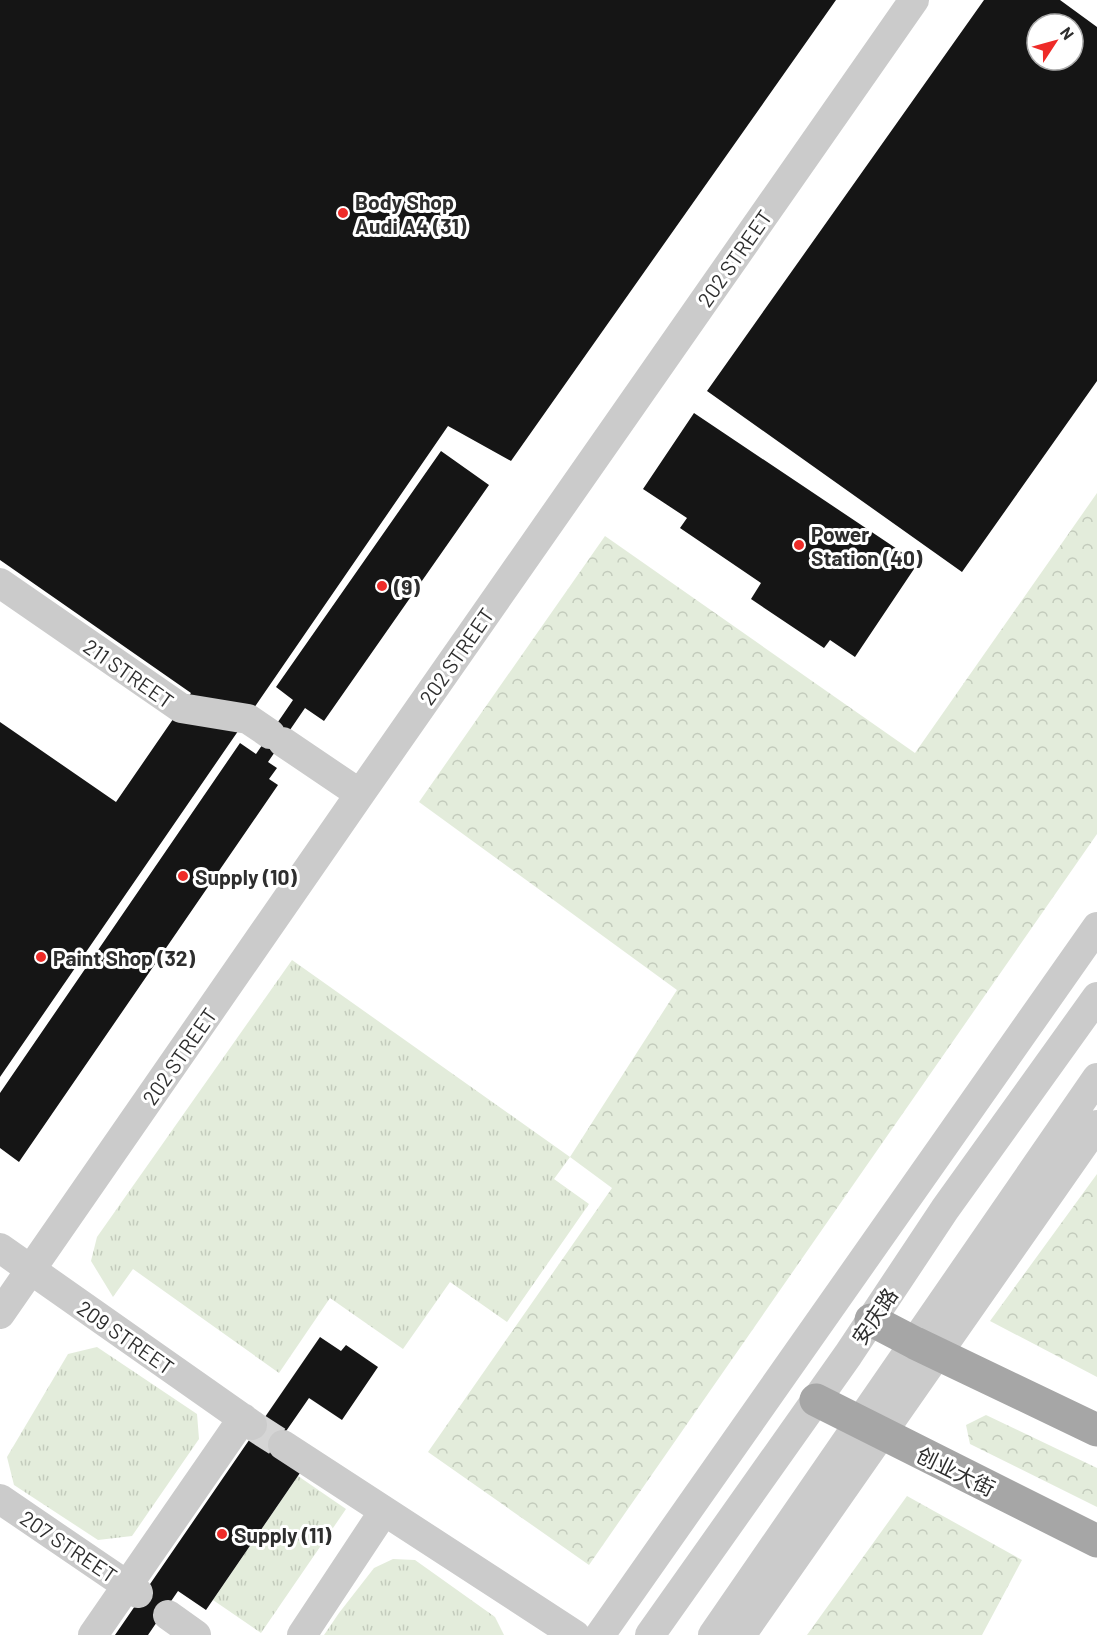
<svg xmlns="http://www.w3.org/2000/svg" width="1097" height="1635" font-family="Barlow,'Noto Sans SC',sans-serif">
<defs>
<pattern id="grass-tufts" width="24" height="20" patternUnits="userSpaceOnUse" patternTransform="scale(1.5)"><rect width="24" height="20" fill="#e3ecdb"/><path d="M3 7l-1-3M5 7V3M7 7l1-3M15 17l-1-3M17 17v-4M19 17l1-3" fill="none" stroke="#c3cbbc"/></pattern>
<pattern id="forest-crowns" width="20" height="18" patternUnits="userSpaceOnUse" patternTransform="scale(1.5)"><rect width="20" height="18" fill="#e3ecdb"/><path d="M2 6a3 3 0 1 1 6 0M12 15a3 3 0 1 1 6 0" fill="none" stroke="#c3cbbc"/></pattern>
</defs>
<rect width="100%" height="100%" fill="#fff"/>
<!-- grass -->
<path fill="url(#grass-tufts)" d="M292 960 570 1157 554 1179 589 1204 507 1322 450 1282 403 1349 330 1298 279 1373 133 1269 113 1297 91 1261 97 1237Z
M97 1347 197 1414 199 1439 132 1536 98 1540 14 1485 7 1457 68 1354Z
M298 1476 346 1509 261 1633 213 1600Z
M393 1559 415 1560 495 1617 504 1635H324L339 1613 374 1568Z"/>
<!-- forest -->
<path fill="url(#forest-crowns)" d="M1097 493V834L589 1565 428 1452 612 1188 570 1157 677 990 419 802 605 536 915 753Z
M1097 1174V1377L990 1321Z
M986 1415 1097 1468V1507L970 1444 966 1425Z
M907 1496 1022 1560 982 1635H807Z"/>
<!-- building -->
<path fill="#151515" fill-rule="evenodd" d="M0 0H836L511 461 448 426 0 1077V722L116 802 191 693 0 560Z
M984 0H1060L1097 27V381L962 572 707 391ZM1037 24H1073V60H1037Z
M694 413 918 563 855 657 830 640 824 648 751 599 761 583 680 528 687 518 643 489Z
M441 451 489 485 324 721 305 708 268 762 277 768 269 779 278 785 19 1162 0 1148V1093L240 743 256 754 293 700 276 687Z
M320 1337 341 1351 346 1345 378 1367 342 1420 309 1398 273 1450 302 1470 206 1610 178 1591 148 1635H115Z"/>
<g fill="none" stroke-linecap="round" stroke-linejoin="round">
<!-- minor-tunnel -->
<path stroke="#d5d5d5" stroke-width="30" stroke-dasharray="30 15" stroke-linecap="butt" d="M252 1425 283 1445"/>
<!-- minor -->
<path stroke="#cbcbcb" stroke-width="30" d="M0 583 181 708 248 719 270 734
M283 742 360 794
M0 1248 252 1425
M0 1314 360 794 914 0
M283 1445 575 1635
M0 1499 138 1593
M168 1615 196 1635
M93 1635 243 1418
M302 1635 384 1511
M600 1635 1097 927
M650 1635 848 1355 945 1209 1097 997
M713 1635 1097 1078
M741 1635 1097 1125"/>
<!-- major -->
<path stroke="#a6a6a6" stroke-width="33" d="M871 1320 915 1343 1097 1430
M816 1400 1097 1541"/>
</g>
<!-- markers -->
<g fill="#ee2b28" stroke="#fff" stroke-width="2">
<circle cx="343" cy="213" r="6"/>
<circle cx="799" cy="545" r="6"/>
<circle cx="382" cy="586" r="6"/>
<circle cx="183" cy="876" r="6"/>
<circle cx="41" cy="957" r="6"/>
<circle cx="222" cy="1534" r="6"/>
</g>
<g text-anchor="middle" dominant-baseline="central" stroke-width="6" stroke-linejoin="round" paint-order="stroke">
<!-- poi labels -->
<g font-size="21" font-weight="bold" fill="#2e2e2e" stroke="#fff" text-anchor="start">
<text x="355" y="201">Body Shop<tspan x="355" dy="24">Audi A4 (31)</tspan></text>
<text x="811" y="533">Power<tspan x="811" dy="24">Station (40)</tspan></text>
<text x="394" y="586">(9)</text>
<text x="195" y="876">Supply (10)</text>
<text x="53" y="957">Paint Shop (32)</text>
<text x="234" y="1534">Supply (11)</text>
</g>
<!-- street labels -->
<g font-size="21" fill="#2e2e2e" stroke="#fff">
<text transform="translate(734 258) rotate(-55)">202 STREET</text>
<text transform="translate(456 656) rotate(-55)">202 STREET</text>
<text transform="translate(129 673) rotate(35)">211 STREET</text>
<text transform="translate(179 1056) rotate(-55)">202 STREET</text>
<text transform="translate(874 1316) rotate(-56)">安庆路</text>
<text transform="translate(126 1337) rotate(35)">209 STREET</text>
<text transform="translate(956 1471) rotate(26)">创业大街</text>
<text transform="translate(69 1546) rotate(34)">207 STREET</text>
</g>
</g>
<!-- north arrow -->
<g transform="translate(1055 42) rotate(54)"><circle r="28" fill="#ffffff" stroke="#ababab" stroke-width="1.5"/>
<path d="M0-4.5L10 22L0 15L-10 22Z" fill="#ee2b28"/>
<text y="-9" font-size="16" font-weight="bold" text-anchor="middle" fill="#2e2e2e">N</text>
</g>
</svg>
